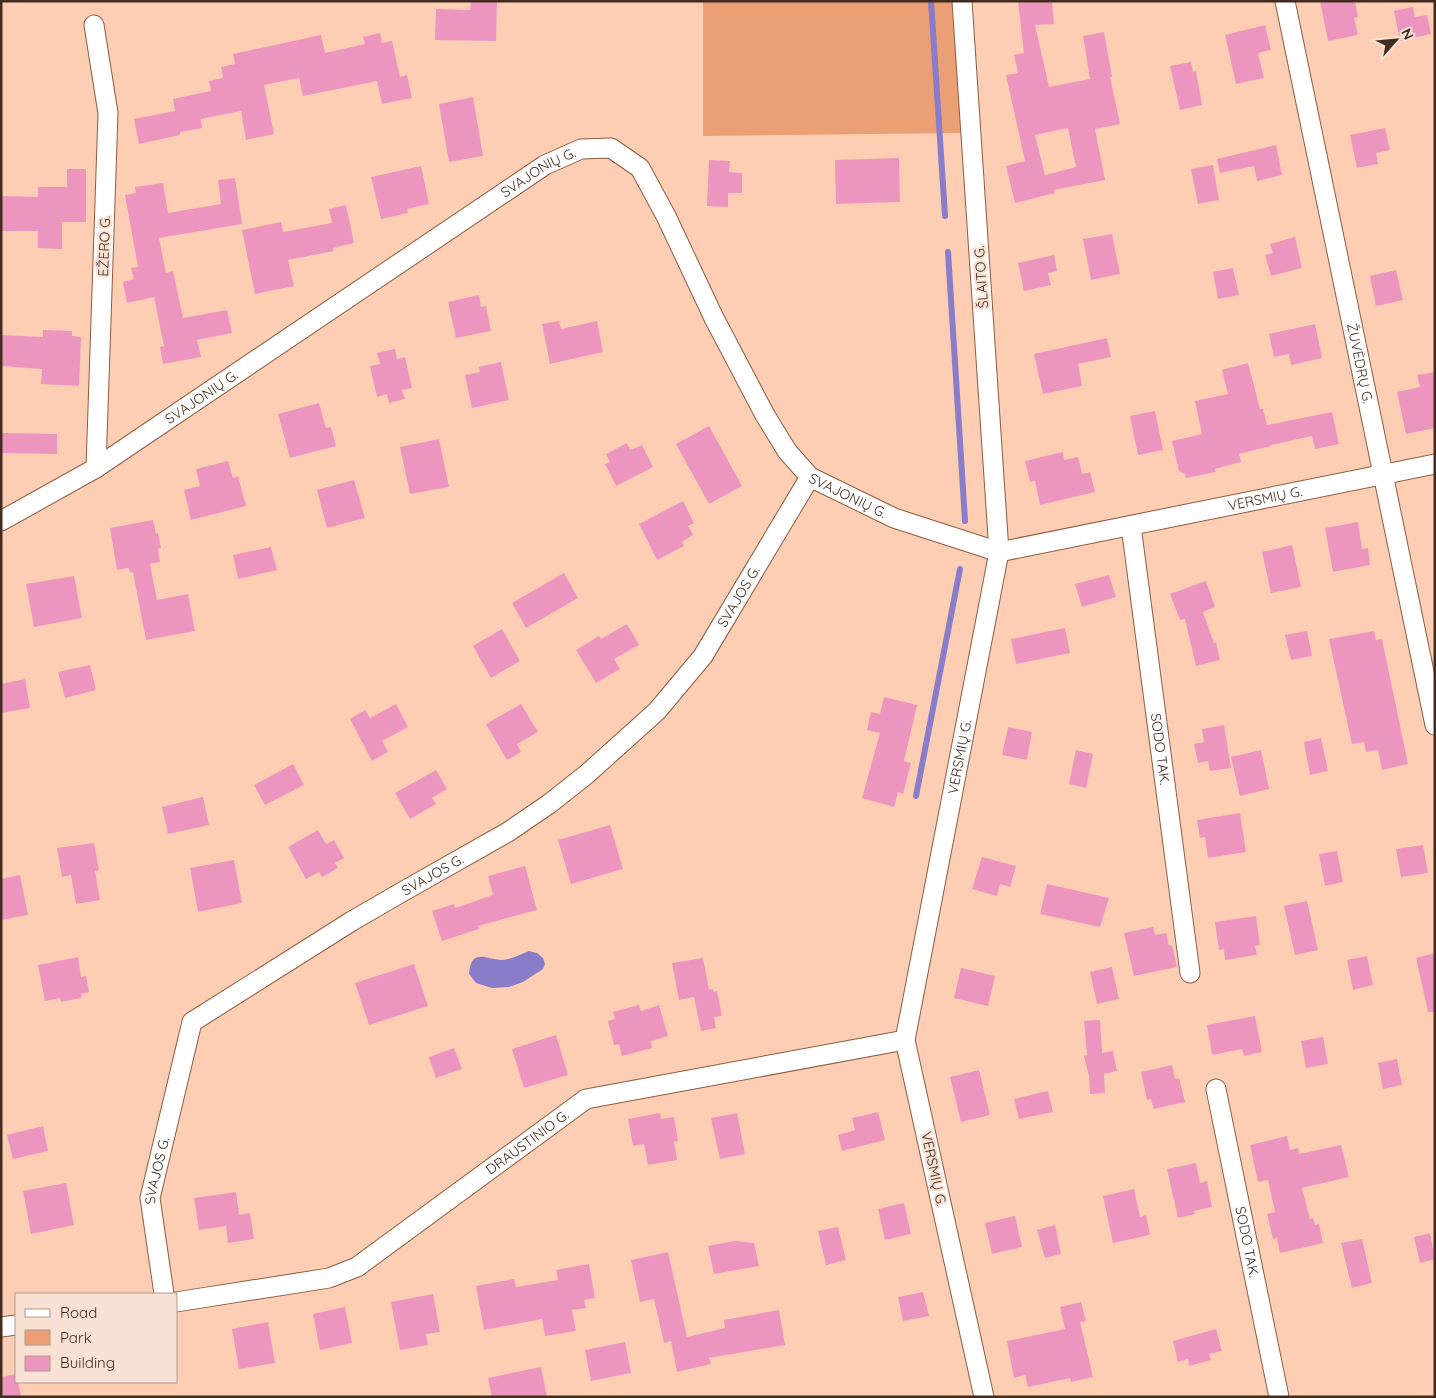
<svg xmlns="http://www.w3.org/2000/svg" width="1436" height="1398" font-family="Quicksand,sans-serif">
<rect width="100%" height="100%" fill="#fdceb4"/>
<!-- green -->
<path fill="#eb9f75" d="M703 1H952L961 133 703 136Z"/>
<!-- water -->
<path fill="#897cc9" d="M529 951 537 953 543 958 545 964 543 969 523 982 509 987 492 988 476 983 469 974C471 948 485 959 502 960 510 960 521 954 529 951Z"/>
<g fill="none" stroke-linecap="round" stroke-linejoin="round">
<!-- stream -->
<path stroke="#897cc9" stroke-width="6" d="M931 1 945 216
M948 252 965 521
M916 796 960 569"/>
</g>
<!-- building -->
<path fill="#ec96bf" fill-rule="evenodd" d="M471 1H497L496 41 435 40 436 9 470 10Z
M1018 1H1052L1054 24 1035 25 1049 87 1090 79 1083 36 1104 32 1112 77H1110L1120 124 1095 129 1105 180 1054 190 1055 193 1015 203 1006 166 1025 161 1006 75 1018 73 1014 55 1024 53ZM1068 128 1076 167 1045 175 1035 135Z
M1320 1H1355L1358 17 1354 18 1358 35 1328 41Z
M1413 7 1415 17 1427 15 1431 34 1400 41 1394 11Z
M1265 25 1271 50 1258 53 1264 78 1236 84 1225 35Z
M380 33 382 43 392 41 400 77 407 75 412 98 382 104 377 81 303 96 299 78 264 85 274 134 246 140 241 111 201 119 202 128 180 132V135L139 144 134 119 175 111 173 99 211 91 209 81 223 78 221 67 235 64 233 54 321 35 325 53 365 44 363 37Z
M1191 62 1193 72 1196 71 1202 105 1180 110 1170 66Z
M473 97 483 156 449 162 439 104Z
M1385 128 1390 150 1376 153 1378 164 1357 168 1350 135Z
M1276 145 1282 175 1257 181 1254 166 1220 173 1217 159Z
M899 158 900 202 836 204 835 160Z
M709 160 730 161 729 172 742 173V193H728V207L707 206Z
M1213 165 1219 200 1198 204 1191 169Z
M421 166 429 204 407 209 408 213 381 219 371 177Z
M67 169H86V222H62V249L38 248V231H1V196L38 197V187H67Z
M235 178 242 224 159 238 166 273 173 271 183 318 227 310 232 333 197 340 201 357 163 364 160 347 164 346 154 297 127 303 123 282 134 279 131 268 138 267 125 195 136 193 135 187 163 183 168 213 221 204 218 180Z
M346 205 354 243 333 248 334 251 288 260 294 286 255 294 242 230 281 222 283 232 332 223 329 209Z
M1112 234 1120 274 1091 280 1083 239Z
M1295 237 1302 268 1271 276 1265 255 1273 253 1270 244Z
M1054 255 1057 271 1048 273 1051 285 1024 291 1018 263Z
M1233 268 1239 295 1218 299 1213 272Z
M1396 270 1403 300 1376 306 1370 276Z
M479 295 481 307 486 306 491 331 456 338 448 302Z
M559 321 561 329 597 321 603 352 550 364 542 324Z
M1315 324 1322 358 1291 365 1289 354 1274 357 1269 334Z
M43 330 72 331V336L81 337 79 386 41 384 42 369 1 366V335L43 337Z
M1107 338 1111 357 1078 364 1082 386 1043 394 1034 354Z
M395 349 397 359 405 357 412 388 402 390 405 399 389 403 387 394 377 397 370 366 380 364 377 353Z
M501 362 509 400 472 408 465 375 480 372 479 367Z
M1248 363 1260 409H1263L1267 425 1332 412 1339 444 1315 449 1312 436 1271 445V446L1239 454 1241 462 1215 469 1216 472 1186 478 1185 474 1179 471 1172 441 1202 434 1195 401 1228 394 1222 370Z
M1435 372V428L1406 434 1397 392 1420 387 1417 375Z
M319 403 326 428 331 427 336 446 290 458 278 414Z
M1155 411 1163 450 1138 455 1130 416Z
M709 426 742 486 709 504 676 444Z
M1 433 57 434V454L1 453Z
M439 439 449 487 410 494 400 447Z
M627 443 630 450 642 445 653 467 616 486 605 464 610 462 606 454Z
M1063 452 1064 460 1078 457 1082 474 1090 472 1095 492 1040 505 1035 481 1030 482 1025 461Z
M228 461 233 478 238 476 246 506 191 520 184 490 200 486 196 469Z
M354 480 365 518 327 528 317 490Z
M683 501 694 523 688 526 693 535 682 542 684 546 657 560 639 524Z
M153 520 156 534 158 533 161 548 158 549 160 562 150 564 157 600 188 594 195 631 146 640 133 572 130 573 129 568 117 570 110 528Z
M1358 522 1362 549 1368 548 1370 565 1333 572 1325 528Z
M1292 545 1301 587 1271 593 1262 552Z
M271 547 277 570 238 579 233 555Z
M564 573 578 598 526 628 512 603Z
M1109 575 1116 597 1082 607 1075 584Z
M74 576 82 618 34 627 26 584Z
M1206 581 1215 607 1203 612 1214 643 1216 642 1220 660 1196 666 1185 619 1180 620 1170 594Z
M627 624 639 645 614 659 620 669 596 683 576 650 599 636 601 639Z
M1065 628 1070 653 1016 664 1011 639Z
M502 629 520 661 491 678 473 646Z
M1307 631 1312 656 1291 660 1285 635Z
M1374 631 1376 640 1382 639 1408 764 1382 770 1378 750 1366 752 1364 742 1352 744 1329 639Z
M90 665 96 690 65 698 58 672Z
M25 679 30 708 1 713V684Z
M884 697 917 705 904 761 911 763 903 794 898 792 894 807 862 798 880 733 867 730 871 712 880 714Z
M396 704 408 727 382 741 388 752 372 761 350 719 365 710 370 718Z
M521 704 538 732 517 744 521 752 507 760 486 724Z
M1224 725 1231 768 1210 771 1208 761 1198 763 1194 744 1204 742 1202 729Z
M1008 727 1032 732 1027 760 1002 755Z
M1321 738 1328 771 1310 775 1304 742Z
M1076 750 1093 754 1086 788 1069 784Z
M1261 750 1269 789 1240 796 1231 757Z
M293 764 304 785 265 805 254 785Z
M436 770 447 789 432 798 436 804 410 819 395 793Z
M203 797 209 825 168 834 162 807Z
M1240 813 1246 852 1208 858 1205 837 1200 838 1197 820Z
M610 825 623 869 571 884 558 840Z
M318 830 326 844 334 840 344 858 335 863 338 868 322 877 319 872 306 879 288 847Z
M94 843 99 870 95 871 100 900 76 904 71 875 62 877 57 848Z
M1423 845 1428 873 1401 877 1396 849Z
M1337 851 1343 882 1325 886 1319 854Z
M982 857 1016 866 1010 887 1000 884 997 896 972 889Z
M234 860 242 903 198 912 190 868Z
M525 866 537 910 478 926 479 929 442 941 432 911 454 904 455 908 493 895 488 876Z
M20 875 28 915 1 920V879Z
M1047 884 1109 898 1100 927 1040 914Z
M1307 901 1318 950 1295 955 1284 906Z
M1256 916 1260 945 1255 946 1257 955 1225 960 1224 949 1219 950 1215 922Z
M1153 927 1155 935 1166 933 1169 946 1172 945 1177 967 1134 976 1124 933Z
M1435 953V1012H1428L1416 958Z
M1367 956 1373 985 1353 990 1347 960Z
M78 957 81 977 86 976 89 992 81 994V998L61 1002 60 998 45 1001 38 965Z
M703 958 709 990 713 989 714 992 717 991 722 1016 714 1017 716 1028 701 1031 694 997 679 1000 672 963Z
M414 964 428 1006 369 1025 355 983Z
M1112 967 1119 999 1097 1004 1090 972Z
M961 968 995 976 988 1006 954 998Z
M639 1005 641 1011 659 1005 668 1036 651 1041 652 1048 622 1056 619 1044 614 1045 608 1021 615 1019 613 1012Z
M1255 1016 1262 1052 1244 1056 1242 1049 1212 1055 1207 1025Z
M1100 1020 1102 1053 1113 1051 1117 1071 1104 1074 1105 1093 1090 1094 1089 1076 1084 1056 1087 1055 1084 1021Z
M556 1035 568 1075 524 1088 512 1049Z
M1323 1037 1328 1064 1306 1068 1301 1041Z
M454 1048 462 1069 436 1078 429 1057Z
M1397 1059 1402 1085 1383 1089 1378 1063Z
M1172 1065 1175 1079 1179 1078 1185 1102 1154 1109 1151 1099 1147 1100 1141 1072Z
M979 1070 990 1115 961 1122 950 1077Z
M1048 1091 1053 1112 1019 1119 1014 1099Z
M878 1112 885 1140 842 1151 838 1135 855 1130 852 1118Z
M660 1113 661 1119 674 1117 678 1141 674 1142 677 1160 648 1165 644 1144 633 1146 628 1119Z
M737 1113 745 1154 720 1159 711 1118Z
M43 1126 48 1151 13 1159 7 1135Z
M1287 1136 1290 1150 1298 1148 1299 1154 1341 1145 1349 1177 1302 1188 1310 1219 1313 1218 1315 1225 1319 1224 1323 1243 1280 1253 1277 1238 1273 1239 1267 1214 1275 1212 1268 1180 1258 1182 1250 1145Z
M1196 1163 1200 1183 1207 1181 1212 1207 1194 1211 1195 1214 1178 1218 1167 1169Z
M66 1183 74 1225 31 1234 23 1191Z
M1134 1189 1140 1217 1146 1215 1150 1235 1113 1243 1103 1196Z
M236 1192 239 1215 250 1213 254 1239 228 1243 226 1226 199 1230 194 1198Z
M904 1203 911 1234 885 1240 878 1209Z
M1015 1216 1022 1247 992 1254 985 1223Z
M1055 1225 1061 1254 1045 1258 1037 1230Z
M838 1227 846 1260 826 1265 818 1231Z
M1430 1233 1435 1259 1420 1263 1414 1237Z
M1362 1239 1372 1283 1352 1288 1341 1243Z
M735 1241 754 1243 759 1266 714 1274 708 1246Z
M668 1252 687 1337 725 1328 724 1320 779 1310 785 1345 709 1358 711 1364 677 1372 671 1341 664 1343 654 1299 640 1302 631 1260Z
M589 1264 595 1298 584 1300 586 1308 572 1310 576 1331 545 1336 542 1319 484 1330 476 1286 514 1279 516 1287 558 1280 556 1270Z
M923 1292 929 1316 903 1321 898 1297Z
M433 1294 440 1332 426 1334 428 1345 400 1350 391 1302Z
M1081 1302 1086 1321 1080 1322 1093 1377 1071 1382 1070 1378 1028 1387 1025 1375 1014 1378 1007 1341 1065 1329 1060 1307Z
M345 1307 352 1343 320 1350 313 1314Z
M268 1322 275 1363 239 1369 232 1329Z
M1216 1329 1222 1351 1209 1354 1211 1360 1189 1366 1188 1359 1178 1362 1173 1341Z
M625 1342 631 1373 591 1381 585 1350Z
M541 1367 547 1397H492L488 1378Z
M16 1374V1382H18L21 1397H1V1377Z"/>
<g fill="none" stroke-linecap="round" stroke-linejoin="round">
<defs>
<g id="minor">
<path id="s1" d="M1285 1 1435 725"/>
<path d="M94 25 108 113 96 468"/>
<path id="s2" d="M1 521 96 468 545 165 581 149 611 148 640 168 666 216 714 318 765 415 787 451 810 477 894 518 999 552 962 1"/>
<path id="s3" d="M1131 526 1190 973"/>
<path id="s4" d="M1216 1089 1279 1397"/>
<path id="s5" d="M164 1294 150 1198 192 1022 352 921 402 892 508 832 549 804 587 774 657 711 703 656 810 477"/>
<path id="s6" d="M176 1302 329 1278 357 1267 586 1099 905 1040"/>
<path d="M1 1327 16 1325"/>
<path id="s7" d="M984 1397 905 1040 999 552 1435 464"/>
</g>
</defs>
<!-- minor casing -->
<use href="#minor" stroke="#8e5b3e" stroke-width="21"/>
<!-- minor -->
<use href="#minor" stroke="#fff" stroke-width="19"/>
</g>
<g text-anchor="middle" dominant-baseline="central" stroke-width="4.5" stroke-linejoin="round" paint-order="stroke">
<!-- street labels -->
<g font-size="14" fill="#422c1f" stroke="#f9e1d4">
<text stroke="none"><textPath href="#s2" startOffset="641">SVAJONIŲ G.</textPath></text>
<text transform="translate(104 246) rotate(-88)">EŽERO G.</text>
<text transform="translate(981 277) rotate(-94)">ŠLAITO G.</text>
<text stroke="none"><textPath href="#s1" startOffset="370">ŽUVĖDRŲ G.</textPath></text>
<text stroke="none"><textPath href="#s2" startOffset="236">SVAJONIŲ G.</textPath></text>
<text stroke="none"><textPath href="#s2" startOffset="1151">SVAJONIŲ G.</textPath></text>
<text stroke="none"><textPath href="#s7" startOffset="1134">VERSMIŲ G.</textPath></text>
<text stroke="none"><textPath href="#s5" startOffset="980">SVAJOS G.</textPath></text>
<text stroke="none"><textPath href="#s3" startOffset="225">SODO TAK.</textPath></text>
<text stroke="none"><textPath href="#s7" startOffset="654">VERSMIŲ G.</textPath></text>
<text stroke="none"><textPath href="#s5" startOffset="560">SVAJOS G.</textPath></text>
<text stroke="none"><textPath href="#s6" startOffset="396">DRAUSTINIO G.</textPath></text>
<text transform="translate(934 1169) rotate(78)">VERSMIŲ G.</text>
<text stroke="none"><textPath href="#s5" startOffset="125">SVAJOS G.</textPath></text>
<text stroke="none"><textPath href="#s4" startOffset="156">SODO TAK.</textPath></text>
</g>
</g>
<!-- border -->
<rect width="1436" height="1398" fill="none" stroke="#422c1f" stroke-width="5"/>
<!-- legend -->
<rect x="15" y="1293" width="162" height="90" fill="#f9e1d4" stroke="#b0998c"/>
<rect x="25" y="1309" width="25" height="8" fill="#ffffff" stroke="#b0998c"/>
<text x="60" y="1318" font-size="15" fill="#422c1f">Road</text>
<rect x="25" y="1330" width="25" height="15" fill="#eb9f75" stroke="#b0998c"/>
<text x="60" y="1343" font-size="15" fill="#422c1f">Park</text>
<rect x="25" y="1356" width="25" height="15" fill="#ec96bf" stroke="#b0998c"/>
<text x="60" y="1368" font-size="15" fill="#422c1f">Building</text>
<!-- north arrow -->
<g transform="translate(1396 40) rotate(63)" stroke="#f9e1d4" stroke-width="4" paint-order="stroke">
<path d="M0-4L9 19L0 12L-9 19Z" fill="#422c1f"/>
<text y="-8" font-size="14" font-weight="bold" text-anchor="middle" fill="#422c1f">N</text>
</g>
</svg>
